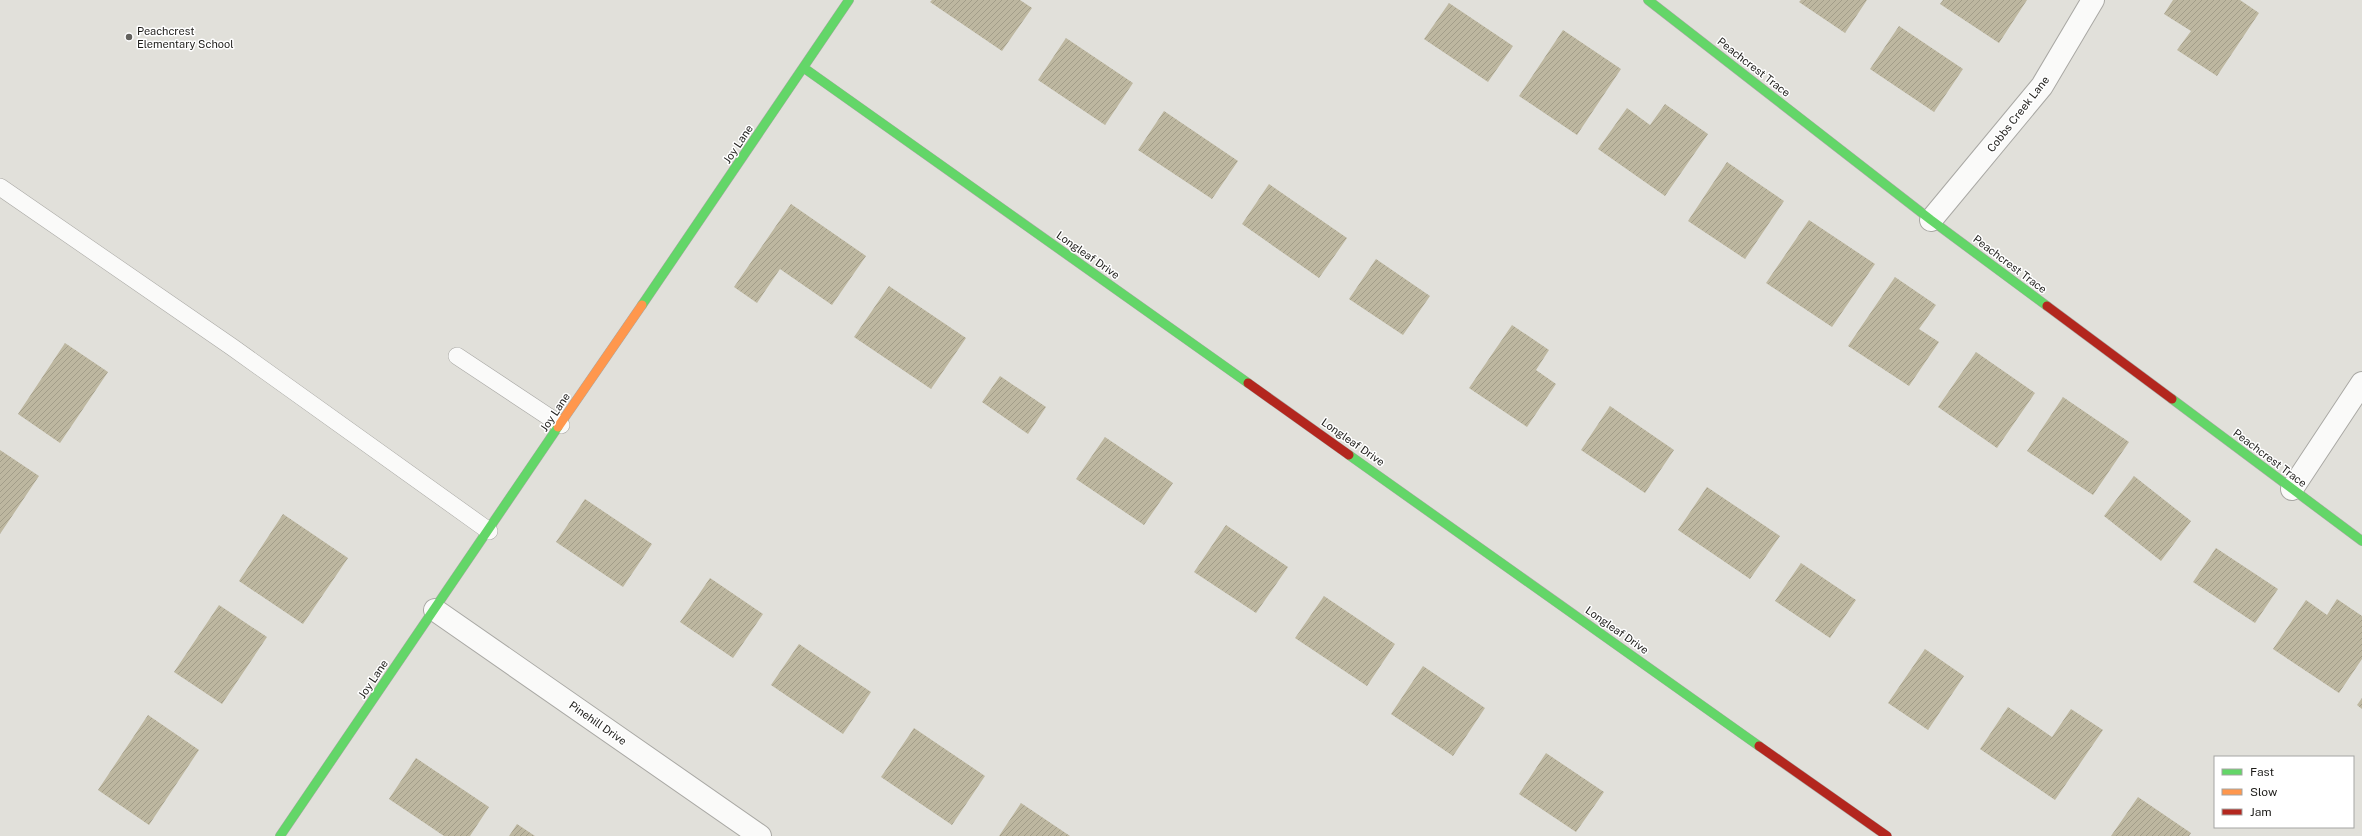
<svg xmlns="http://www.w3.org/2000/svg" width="2362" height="836" font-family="'Public Sans',sans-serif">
<defs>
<pattern id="building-hatch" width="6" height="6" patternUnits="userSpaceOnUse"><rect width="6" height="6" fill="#bdb7a0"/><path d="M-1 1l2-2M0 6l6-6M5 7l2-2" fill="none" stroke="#a29d89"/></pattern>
</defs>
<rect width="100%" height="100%" fill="#e1e0da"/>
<!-- building -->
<path fill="url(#building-hatch)" d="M932 0H1020L1032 8 1002 51 930 2Z
M1801 0H1867L1845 33 1799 2Z
M1943 0H2027L1999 43 1940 4Z
M2173 0H2240L2259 13 2217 76 2177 50 2191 31 2164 14Z
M1449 3 1513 46 1488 82 1424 39Z
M1899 26 1963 69 1934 112 1870 69Z
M1563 30 1621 69 1577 135 1519 96Z
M1066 38 1133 83 1105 125 1038 80Z
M1665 104 1708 134 1665 196 1598 149 1627 108 1650 125Z
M1164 111 1238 161 1212 199 1138 150Z
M1727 162 1784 201 1745 259 1688 221Z
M1269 184 1347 238 1319 278 1242 224Z
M791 204 866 256 832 305 780 269 757 303 734 287Z
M1809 220 1875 264 1832 327 1766 283Z
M1376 259 1430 296 1403 335 1349 299Z
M1895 277 1936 305 1919 329 1939 342 1909 386 1848 346Z
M889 286 966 338 931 389 854 337Z
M1512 325 1549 350 1536 370 1556 384 1527 427 1469 388Z
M65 343 108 372 60 443 18 414Z
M1976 352 2035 393 1997 448 1938 407Z
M1000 376 1046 407 1028 434 982 402Z
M2063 397 2129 442 2093 495 2027 451Z
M1610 406 1674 450 1645 493 1581 450Z
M1105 437 1173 483 1144 525 1076 479Z
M0 450 39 476 0 534Z
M2134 476 2191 521 2161 561 2104 516Z
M1707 487 1780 536 1750 579 1678 530Z
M585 499 652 544 623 587 556 542Z
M283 514 348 558 303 624 239 581Z
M1226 525 1288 567 1256 613 1194 572Z
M2216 548 2278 589 2255 623 2193 582Z
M1801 563 1856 600 1830 638 1775 601Z
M710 578 763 614 733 658 680 622Z
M1324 596 1395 644 1367 686 1295 638Z
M2337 599 2362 616V659L2339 693 2273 649 2306 600 2327 615Z
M219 605 267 637 222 704 174 672Z
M799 644 871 692 843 734 771 685Z
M1925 649 1964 676 1928 730 1888 703Z
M1423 666 1485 708 1453 756 1391 714Z
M2362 698V709L2357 705Z
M2008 707 2052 737 2071 709 2103 730 2055 800 1980 749Z
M148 715 199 750 149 825 98 790Z
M914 728 985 776 952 825 881 777Z
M1546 753 1604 792 1576 832 1519 794Z
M416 758 489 807 470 836H444L389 799Z
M2138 797 2191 833 2189 836H2111Z
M1021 803 1070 836H999Z
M517 824 535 836H509Z"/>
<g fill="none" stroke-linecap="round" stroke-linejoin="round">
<defs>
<path id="lane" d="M0 187 232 347 489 531
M457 356 561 425"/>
<path id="street" d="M1931 220 2042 86 2093 0
M2292 489 2362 383
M435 610 760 836"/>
<path id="fast" d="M1648 0 1931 220 2047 306
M804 68 1248 383
M642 305 849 0
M2172 399 2362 541
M1349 455 1759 746
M280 836 558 427"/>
<path id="slow" d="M558 427 642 305"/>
<path id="jam" d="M2047 306 2172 399
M1248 383 1349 455
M1759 746 1887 836"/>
</defs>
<!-- lane casing -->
<use href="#lane" stroke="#a9a8a4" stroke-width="18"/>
<!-- street casing -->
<use href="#street" stroke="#a9a8a4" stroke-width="24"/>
<!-- fast casing -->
<use href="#fast" stroke="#a9a8a4" stroke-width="10"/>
<!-- slow casing -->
<use href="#slow" stroke="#a9a8a4" stroke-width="10"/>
<!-- jam casing -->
<use href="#jam" stroke="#a9a8a4" stroke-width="10"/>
<!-- lane -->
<use href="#lane" stroke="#fafaf9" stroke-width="17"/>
<!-- street -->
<use href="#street" stroke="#fafaf9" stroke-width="22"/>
<!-- fast -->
<use href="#fast" stroke="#63d668" stroke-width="9"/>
<!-- slow -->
<use href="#slow" stroke="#ff974d" stroke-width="9"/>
<!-- jam -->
<use href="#jam" stroke="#b3261e" stroke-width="9"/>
</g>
<!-- markers -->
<circle fill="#62615d" stroke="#fff" stroke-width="1.5" cx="129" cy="37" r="4"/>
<g text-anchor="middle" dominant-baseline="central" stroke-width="3" stroke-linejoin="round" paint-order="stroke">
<!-- poi labels -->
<g font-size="11" fill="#1e1d1a" stroke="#fff" text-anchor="start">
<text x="137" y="31">Peachcrest<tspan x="137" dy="13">Elementary School</tspan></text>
</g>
<!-- street labels -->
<g font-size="11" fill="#1e1d1a" stroke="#fff">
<text transform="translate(1754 67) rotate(38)">Peachcrest Trace</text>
<text transform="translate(2018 114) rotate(-52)">Cobbs Creek Lane</text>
<text transform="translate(738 144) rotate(-56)">Joy Lane</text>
<text transform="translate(1088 255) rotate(35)">Longleaf Drive</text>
<text transform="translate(2010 264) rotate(37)">Peachcrest Trace</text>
<text transform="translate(555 412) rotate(-56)">Joy Lane</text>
<text transform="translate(1353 442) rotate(35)">Longleaf Drive</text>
<text transform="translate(2270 458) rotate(37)">Peachcrest Trace</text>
<text transform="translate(1617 630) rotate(35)">Longleaf Drive</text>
<text transform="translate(373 679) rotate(-56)">Joy Lane</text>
<text transform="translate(598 723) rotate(35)">Pinehill Drive</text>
</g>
</g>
<!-- legend -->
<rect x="2214" y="756" width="140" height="72" fill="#ffffff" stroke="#a5a5a3"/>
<rect x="2222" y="769" width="20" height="6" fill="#63d668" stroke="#a5a5a3"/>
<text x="2250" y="776" font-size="12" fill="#1e1d1a">Fast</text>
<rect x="2222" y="789" width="20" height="6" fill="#ff974d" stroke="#a5a5a3"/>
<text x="2250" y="796" font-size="12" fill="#1e1d1a">Slow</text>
<rect x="2222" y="809" width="20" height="6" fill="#b3261e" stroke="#a5a5a3"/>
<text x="2250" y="816" font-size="12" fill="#1e1d1a">Jam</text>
</svg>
